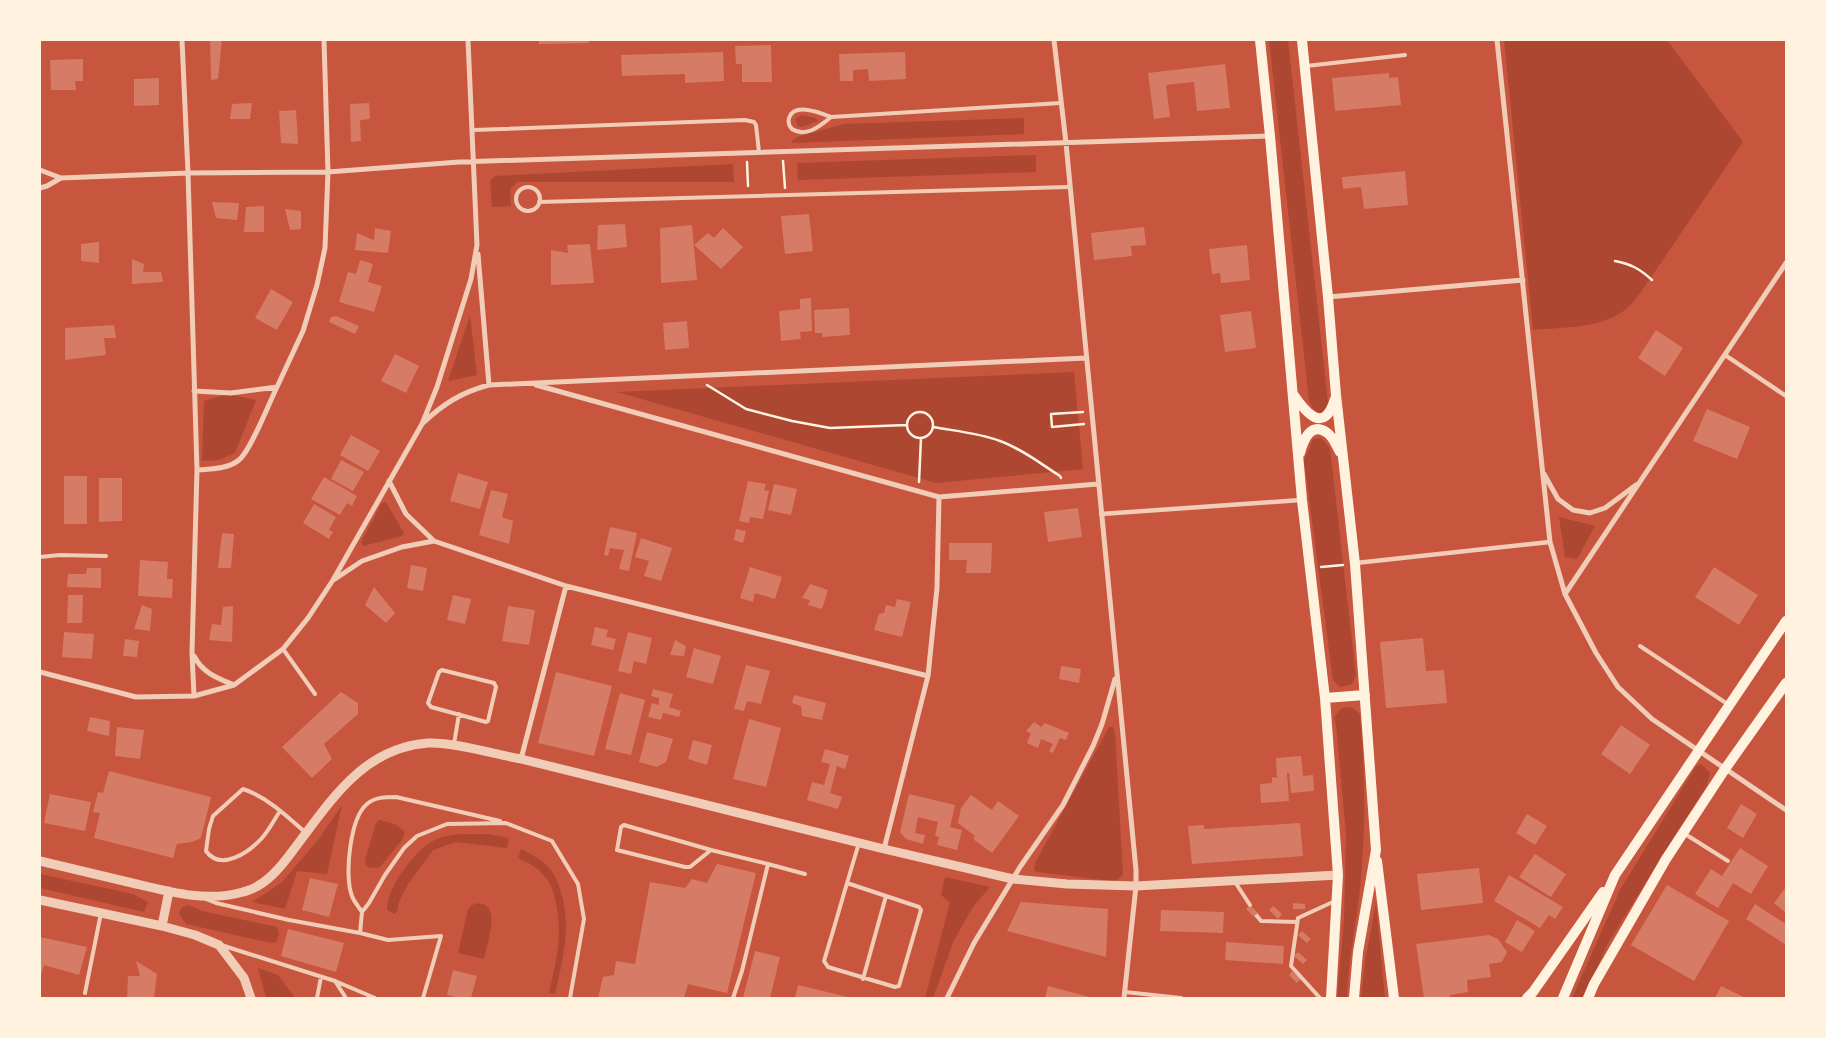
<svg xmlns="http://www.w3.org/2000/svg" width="1826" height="1038" font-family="'Zilla Slab',serif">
<rect width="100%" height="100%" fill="#c8553d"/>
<!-- green -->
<path fill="#ae4732" d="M1269 40H1288L1328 402 1327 411 1320 414 1314 410 1309 400Z
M1504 40H1667L1743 142 1641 292C1636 298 1631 305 1625 310 1599 329 1564 327 1533 330Z
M802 115 816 118 818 121 802 127 798 126 795 119Z
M1024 118V134L792 143V141L797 137 844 124Z
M1036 155V172L798 180 797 163Z
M733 164 734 182H517L510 190 511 206 492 207 490 181 495 176Z
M470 315 477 375 448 381Z
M1074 372 1083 469 936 483 617 392Z
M227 394 256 400 235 453 219 460 202 461 204 401Z
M1321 438 1330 448 1356 676 1352 684 1340 687 1333 680 1304 460 1313 439Z
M386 502 404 533 402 536 363 546 361 542 382 503Z
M1559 517 1595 526 1577 559 1565 557Z
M1346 707 1353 708 1360 714C1365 768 1366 823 1361 877 1358 918 1348 957 1347 998H1337L1344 919 1346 834 1336 725 1334 717 1341 709Z
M1109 727H1113L1115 733 1123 875 1117 880 1111 881 1037 872 1034 870 1035 863Z
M1701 764 1710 773 1707 785 1608 943 1584 998H1572L1620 890 1696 766Z
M342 805 327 874 297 871 285 909 252 902 281 883 318 840Z
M379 820 395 824 405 832 402 840 380 867 369 868 366 865 365 860 376 823Z
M460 834H488L509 838 507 848 456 842 433 850 408 884 398 904V909L395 914 387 910C386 888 417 847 437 839 444 836 452 835 460 834Z
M521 849C531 854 541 859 549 868 555 874 557 881 560 889 572 924 563 959 555 994L549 993C556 962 563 935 556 903 554 895 552 885 546 878 539 868 529 863 518 858Z
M40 874 133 894 148 902 144 912 40 888Z
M945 877 990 887 973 907 954 940 933 998H925L950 902 941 895Z
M1376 903 1385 998H1361L1365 961Z
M474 904C504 899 487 943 484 959L458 953 468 909Z
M189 905 202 911 277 927 279 933 277 942 271 943 186 924 179 914 182 907Z
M258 968 278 975 295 998H266Z"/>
<!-- building -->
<path fill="#d67c66" d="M210 40H222L218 79 211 80Z
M539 40H589V43L539 44Z
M771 45 772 82H742V64H736L735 46Z
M723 52 724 81 685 83V74L622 76 621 55Z
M905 52 906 79 869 81 868 69 853 70V81H840L839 54Z
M83 59V81H75L76 90H51L50 60Z
M1225 64 1230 108 1197 111 1194 82 1166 85 1170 117 1154 119 1148 73Z
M1389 73V78L1398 77 1401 105 1335 111 1332 78Z
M159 78V105L134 106V79Z
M252 103 250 119H230L232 104Z
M369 103 370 119 360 120 361 141 351 142 350 104Z
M296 110 298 144 281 143 279 111Z
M1405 171 1408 205 1364 209 1361 187 1343 189 1342 177Z
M212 202 239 203 237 220 216 218Z
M264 206V232H244L246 207Z
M285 209 301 211V229L290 230Z
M809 214 813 251 785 254 781 216Z
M625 224 627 247 597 250 598 225Z
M692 225 697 280 661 283 660 228Z
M1144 227 1146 245 1131 246 1132 256 1094 260 1091 233Z
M375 228 391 231 388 253 355 250 357 233 374 240Z
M723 228 743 247 721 269 694 245 708 233 714 238Z
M99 242V263L81 261V244Z
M590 244 594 283 551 285V250L568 253 567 245Z
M1247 245 1250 280 1221 283 1220 273 1212 274 1209 249Z
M132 259 144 264 143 272H161L163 282 132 284Z
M360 260 373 264 368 282 382 286 374 312 339 302 348 272 356 274Z
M271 289 293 302 277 330 255 318Z
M811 298 812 331 800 332 801 339 781 341 779 311 800 309V299Z
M849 308 850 335 822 337V333H815L814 310Z
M1251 311 1256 348 1225 352 1220 315Z
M336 316 359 326 355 334 329 322 331 317Z
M687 321 689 348 665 350 663 323Z
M114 325 116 338H104L106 355 65 360V328Z
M1656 330 1683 348 1665 376 1638 358Z
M395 354 419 366 406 393 381 381Z
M1707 409 1750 427 1737 459 1693 441Z
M351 435 380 451 368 471 340 455Z
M341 460 364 472 353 491 331 479Z
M458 473 488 482 480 509 450 501Z
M64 476H87V524H64Z
M324 477 357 496 352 506 347 503 340 515 311 499Z
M99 478H122V521L99 522Z
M748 481 766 484 764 490 769 491 763 519 750 517 749 523 739 521Z
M774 484 797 489 791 515 768 510Z
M491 490 508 494 502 517 513 521 509 544 479 535Z
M314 504 336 517 329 530 333 532 329 539 303 523Z
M1078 508 1082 537 1048 542 1044 512Z
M610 527 637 533 629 571 619 569 624 550 610 548 608 556 604 555Z
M736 529 746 531 743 543 734 540Z
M222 533 234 534 231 568H218Z
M641 538 672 548 661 581 644 576 649 561 635 557Z
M949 543H992L991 573H966L967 560H949Z
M140 560 168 562 167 579H173L172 598 138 596Z
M411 565 427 568 423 591 407 588Z
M750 567 782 577 775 599 755 593 753 602 740 598Z
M1714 567 1758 595 1739 625 1695 597Z
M87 568H101V588L67 587 68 574H86Z
M810 584 828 590 822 609 808 605 810 600 802 598Z
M374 587 395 613 386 623 365 605Z
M68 595H83L82 623H67Z
M453 595 471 599 465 624 447 620Z
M897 599 911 602 902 637 874 630 879 614 884 613 886 605 895 607Z
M142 605 152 609 150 631 134 629Z
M233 606 232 642 209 640 212 624 221 625 223 607Z
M508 606 535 610 529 645 502 641Z
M595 627 608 630 606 637 616 639 613 650 591 645Z
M64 632 94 634 92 659 62 657Z
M628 632 652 638 646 664 634 661 631 674 618 671Z
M1423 638 1426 671 1444 670 1447 703 1386 708 1380 642Z
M125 639 139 641 137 657 123 656Z
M675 640 686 646 684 656 670 655Z
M694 648 721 656 713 684 686 677Z
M746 665 770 671 761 704 747 701 744 711 734 709Z
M1061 666 1081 669 1079 683 1059 679Z
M556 672 612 686 594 756 538 743Z
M653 689 673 694 669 707 681 711 679 717 663 713 661 720 648 717 652 703 659 705V698L651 696Z
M341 692 358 703V714L324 744 332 759 312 778 282 747Z
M620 693 645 700 631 755 605 749Z
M794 695 826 703 822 720 802 716 801 706 792 703Z
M90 717 110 721 109 736 87 731Z
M749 719 781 728 766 787 733 779Z
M1034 722 1041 727 1045 723 1069 733 1066 740 1060 738 1053 753 1049 751 1053 744 1041 739 1038 748 1027 743 1031 733 1026 731Z
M1621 725 1650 745 1630 774 1601 754Z
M117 727 144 730 140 759 115 756Z
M647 732 673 739 666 762 657 767 639 762Z
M693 740 712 745 707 765 688 759Z
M825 749 849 756 845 769 837 766 830 793 842 797 838 809 807 800 812 782 824 785 830 764 821 762Z
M1301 756 1303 776 1313 775 1314 791 1291 793 1289 773H1287L1289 801 1261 803 1260 784 1272 783V777L1277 778 1276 758Z
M109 771 211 797 201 838 192 842 177 844 173 858 94 838 100 813 93 812 98 792 103 793Z
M50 794 91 802 85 831 44 823Z
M909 794 955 805 950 827 962 830 957 850 937 845 939 837 935 836 938 822 918 817 915 833 925 835 923 844 906 839 900 832Z
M971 795 992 810 998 801 1019 816 992 853 973 839 975 836 958 823 961 808Z
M1741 804 1757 814 1743 838 1727 828Z
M1527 814 1547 826 1535 845 1516 833Z
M1300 823 1303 856 1192 864 1188 826 1204 825V829Z
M1740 848 1768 866 1751 894 1733 883 1718 908 1695 894 1711 869 1722 876Z
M1535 854 1566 874 1551 897 1519 877Z
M717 864 756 873 727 993 688 984 684 998H598L603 977 614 975 616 961 635 964 650 882 685 888 692 879 707 883Z
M1479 868 1483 903 1421 910 1417 874Z
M1509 875 1563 907 1555 919 1549 915 1540 928 1494 901Z
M310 878 338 884 329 917 302 910Z
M1667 885 1729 921 1694 981 1631 945Z
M1786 887V913L1774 903Z
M1021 902 1108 909 1106 957 1007 931Z
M1293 903 1305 904V909H1293Z
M1755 904 1786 924V945L1746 919Z
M1250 905 1259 914 1255 918 1246 909Z
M1273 906 1282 914 1278 919 1269 910Z
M1161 910 1224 912 1223 933 1160 931Z
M1517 920 1535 931 1522 952 1505 942Z
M288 929 344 943 336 972 281 956Z
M1302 931 1311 939 1307 943 1298 935Z
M1489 935 1498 939 1507 952 1502 962 1489 964 1491 977 1467 980 1468 992 1450 995V998H1424L1416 944Z
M40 937 87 947 79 975 44 965 40 978Z
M1226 942 1284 946 1283 964 1225 960Z
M755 951 780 957 770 998H743Z
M1298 952 1307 960 1303 964 1294 956Z
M136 961 157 974 154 998H127L128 976H140Z
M453 970 477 976 471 998H460L447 995Z
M1292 971 1301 979 1297 983 1289 975Z
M798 985 848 997V998H795Z
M1048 986 1090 997V998H1045Z
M1721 986 1746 998H1715Z"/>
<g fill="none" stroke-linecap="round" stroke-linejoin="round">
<!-- path -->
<path stroke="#fff3e0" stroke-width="2.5" d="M783 161 785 188
M747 162 748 186
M1615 261C1631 264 1640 269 1652 280
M707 385 746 409 792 421 830 428 906 425
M1083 412 1051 414 1052 427 1084 424
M907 425a13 13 0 1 1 26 0a13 13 0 1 1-26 0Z
M933 427C955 431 979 433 1000 441 1022 449 1041 464 1060 476L1061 478
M919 482 921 438
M1321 567 1343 565"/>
<!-- service -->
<path stroke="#f1ccb7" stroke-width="4" d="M1306 66 1405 55
M831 117C820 126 806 138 792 129 789 126 788 122 789 118 794 102 821 113 831 117L1061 103
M473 130 745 120 754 122 756 125 759 152
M516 199a12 12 0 1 1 24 0a12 12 0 1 1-24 0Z
M539 202 1069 187
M40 557 60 555 106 556
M1640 646 1729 705
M283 649 315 694
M442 670 494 683 496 687 488 721 486 722 431 707 428 703 439 672Z
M454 744 459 714
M280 811C274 820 269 830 262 838 249 852 221 872 206 851L209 829 213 816 243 789C267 797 288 817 306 833
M1685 834 1728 861
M711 850 690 867H685L617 850 621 827 624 825 711 850 768 864 742 971 733 998
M768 864 805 874
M1235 882 1250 905
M847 883 919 907 921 910 899 986 895 987 828 967 824 961C836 922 847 882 859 843
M206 899 216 903 289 920 360 933 362 912 369 903 385 875 404 848 417 836 447 824 506 823 552 841 578 884 584 919 570 998
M362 912C359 907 354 902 352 896 344 876 350 818 367 804 375 797 386 797 396 797L500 821
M1257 916 1261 921 1297 922
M360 933 388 940 441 936 423 998
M221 945 335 981 346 998
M863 979 886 896
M335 981 375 998
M1125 992 1181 998
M85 993 101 913
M317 998 321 977
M1320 998 1291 966 1298 918 1335 901"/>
<!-- pedestrian -->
<path stroke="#f1ccb7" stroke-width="4.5" d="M1725 355 1786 396
M1101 514 1301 500
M1356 563 1550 542"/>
<!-- minor -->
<path stroke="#f1ccb7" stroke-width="5" d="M182 40 188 173 197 470 192 653 194 696
M1054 40 1066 143 1136 870V886L1124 998
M1497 40 1550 542 1565 594 1596 653 1618 687 1652 719 1786 810
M40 170 61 178 188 173 328 172 459 162 1270 136
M40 188 47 186 61 178
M478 254 489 385
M1328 297 1523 280
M536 385 939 497 1098 484
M194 391 231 393 277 387 303 331 317 285 325 248 328 172 324 40
M423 423C443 404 462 392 489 385L1086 358
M197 470C211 469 228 469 239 460 251 450 269 403 277 387
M1544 474 1558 499 1573 510 1590 513 1605 508 1636 485
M389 481 406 514 434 541 566 586 928 676
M335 579 362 561 402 547 434 541
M1565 594 1786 263
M194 656C203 673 217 678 234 685
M40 672 136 697 194 696 234 685 283 649 308 618 333 580 422 424 437 387 471 279 477 245 468 40
M521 759 566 586
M884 849 928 676 937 588 939 497
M947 998 974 943 1020 867 1063 805 1093 746 1102 724 1115 679"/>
<!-- tertiary -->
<path stroke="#f1ccb7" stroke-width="9" d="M40 861C69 868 99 875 128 882 166 891 205 903 243 892 265 887 281 867 294 849 330 802 362 748 428 743 454 742 494 754 521 759L884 849 1013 879 1067 884 1136 886 1338 875
M40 900 162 926 195 935 219 945 244 978 251 998
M162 926 169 891"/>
<!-- secondary -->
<path stroke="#fff3e0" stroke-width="10" d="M1260 40 1270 136 1302 500 1325 698 1338 875 1331 998
M1302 40 1328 297 1336 395 1355 564 1376 850 1358 952 1354 998
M1293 394C1306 413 1324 435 1335 399
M1300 453C1303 441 1310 422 1326 432 1333 436 1336 445 1340 452
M1325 698 1365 695
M1377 861 1394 998
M1527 998 1533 992 1603 892
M1563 998 1615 875 1786 621
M1588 998 1594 984 1666 859 1725 769 1786 683"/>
</g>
<!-- border -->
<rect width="1826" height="1038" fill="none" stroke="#fff3e0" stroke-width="82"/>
</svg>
